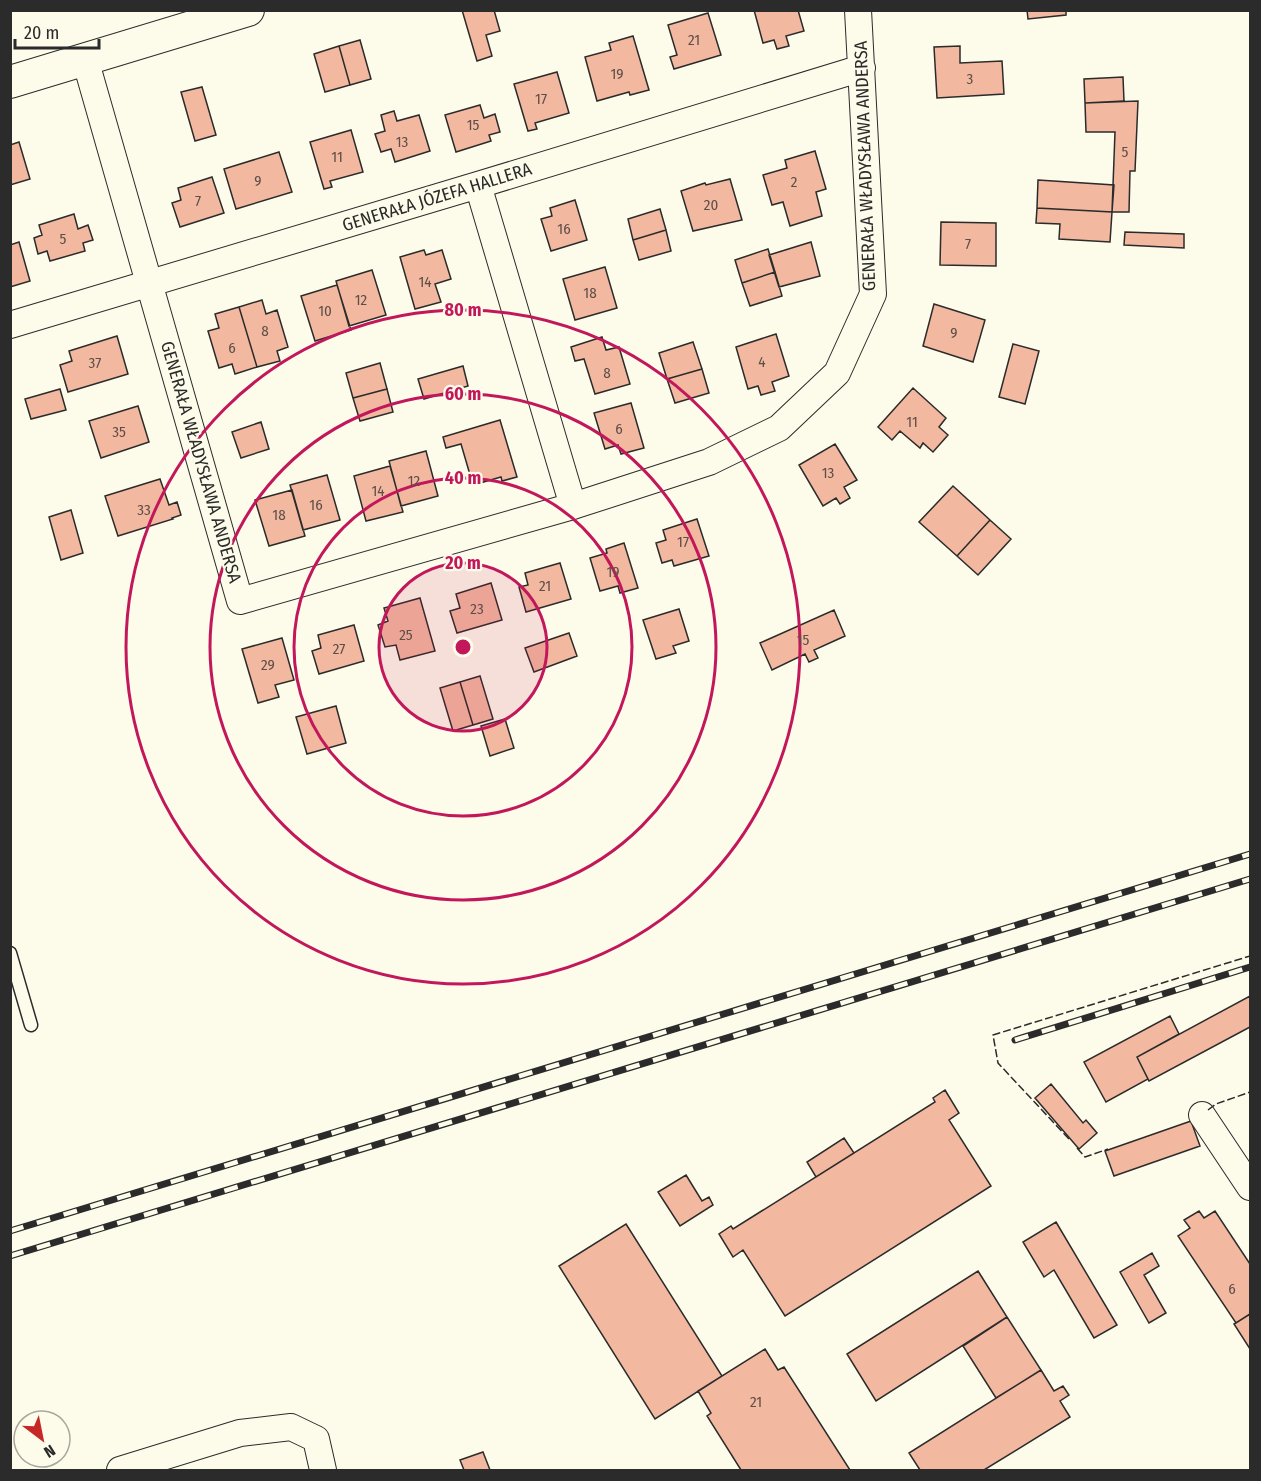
<svg xmlns="http://www.w3.org/2000/svg" width="1261" height="1481" font-family="'Fira Sans Condensed',sans-serif">
<rect width="100%" height="100%" fill="#fdfbea"/>
<!-- building -->
<path fill="#f2b8a0" stroke="#2b2b2b" stroke-width="1.5" d="M462 10H494L500 31 486 35 492 56 477 61Z
M754 10H798L804 31 786 36 789 46 777 49 774 40 763 43Z
M1027 10H1066V15L1028 19Z
M708 13 721 55 674 69 670 57 677 55 668 25Z
M633 36 649 90 630 95 629 92 597 101 585 57 611 50 609 43Z
M360 40 371 79 350 85 339 46Z
M339 46 350 85 325 92 314 54Z
M960 46V63L1002 61 1004 94 937 98 934 47Z
M557 72 569 113 535 123 537 129 528 131 514 84Z
M1123 77 1124 101 1085 103 1084 79Z
M202 87 216 135 195 141 181 92Z
M1138 101 1135 171H1130L1129 212H1112L1115 132H1086L1085 103Z
M480 105 484 118 495 114 500 132 489 135 491 141 456 152 445 115Z
M394 111 397 121 419 115 430 151 395 162 391 149 381 152 375 134 385 131 381 115Z
M351 130 363 172 330 181 332 187 324 189 310 142Z
M19 142 30 179 10 185V145Z
M815 151 826 189 816 192 822 216 790 226 783 202 772 205 763 175 787 168 785 160Z
M279 152 292 192 236 209 224 169Z
M212 177 224 213 180 227 172 203 181 200 178 188Z
M730 179 742 220 693 231 681 191 705 183 706 185Z
M1038 180 1114 185 1112 212 1037 208Z
M575 200 587 240 551 251 541 219 552 216 550 208Z
M1037 208 1112 212 1110 242 1059 239 1060 224 1036 223Z
M660 209 666 230 633 240 628 219Z
M74 214 78 229 88 225 93 240 83 243 85 251 50 261 47 251 38 254 34 238 42 235 39 225Z
M941 222 996 223V266L940 265Z
M666 230 671 251 639 260 633 240Z
M1125 232 1184 234V248L1124 245Z
M19 242 30 281 10 287V245Z
M811 242 820 276 779 287 769 255Z
M768 249 775 272 742 283 735 260Z
M424 250 426 255 442 250 451 279 435 284 441 302 415 309 400 257Z
M605 267 617 308 575 320 563 279Z
M372 270 386 315 349 326 336 281Z
M775 272 782 296 750 306 742 283Z
M337 285 351 330 315 341 301 296Z
M262 300 266 314 277 310 288 347 277 351 280 361 257 367 239 307Z
M934 304 985 320 973 362 923 346Z
M239 307 257 367 235 374 232 364 219 368 208 331 219 328 215 314Z
M776 334 789 376 772 382 775 391 761 395 758 386 748 389 736 347Z
M117 336 128 374 68 392 60 365 72 361 69 351Z
M602 337 606 350 619 347 630 384 595 394 584 359 575 361 571 347Z
M693 342 702 369 667 379 659 353Z
M1013 344 1039 351 1025 404 999 397Z
M380 363 387 389 353 398 346 373Z
M463 366 468 386 424 399 418 379Z
M702 369 709 393 675 403 667 379Z
M913 388 946 418 939 427 948 435 933 452 923 443 920 448 900 431 892 440 878 427Z
M60 389 66 410 31 419 25 399Z
M387 389 393 412 360 421 353 398Z
M631 403 644 448 621 454 618 445 605 449 594 413Z
M138 406 149 442 101 458 89 421Z
M500 420 517 477 502 481 501 477 473 485 461 444 446 448 443 437Z
M261 422 269 449 241 458 232 432Z
M835 444 857 480 844 487 850 498 840 504 836 498 823 506 799 465Z
M426 451 438 496 401 506 389 461Z
M390 466 403 512 366 521 354 476Z
M327 475 340 520 303 530 290 485Z
M160 479 169 505 177 502 181 515 172 518 173 519 118 536 105 496Z
M953 486 990 520 957 556 919 522Z
M292 490 305 536 269 546 255 500Z
M71 510 83 553 61 560 49 517Z
M697 519 709 556 674 566 672 560 662 563 656 543 666 540 663 530Z
M990 520 1011 539 978 575 957 556Z
M624 543 638 588 620 593 618 586 600 591 590 558 607 553 606 549Z
M560 563 571 599 526 612 519 587 528 585 525 573Z
M491 583 502 620 457 633 450 611 460 608 456 594Z
M420 598 435 651 400 660 396 645 385 647 378 625 388 621 384 608Z
M679 609 689 641 673 646 676 653 656 659 643 620Z
M834 610 845 636 814 650 818 658 809 662 805 654 772 670 760 643Z
M354 625 364 661 319 674 312 651 321 648 318 635Z
M569 633 577 656 534 672 525 648Z
M282 638 294 680 275 685 279 697 258 703 242 649Z
M480 676 493 719 473 725 460 682Z
M460 682 473 725 453 731 440 688Z
M336 706 346 743 307 754 296 717Z
M505 719 514 748 490 756 481 726Z
M1250 996V1027L1149 1081 1137 1057Z
M1170 1016 1179 1034 1137 1057 1148 1079 1106 1102 1084 1062Z
M1051 1084 1083 1123 1086 1120 1097 1133 1079 1149 1035 1098Z
M945 1090 959 1113 949 1120 991 1186 785 1316 743 1250 733 1257 719 1234 731 1226 733 1229 935 1102 933 1098Z
M1191 1121 1200 1146 1114 1176 1105 1151Z
M844 1138 854 1153 816 1177 807 1162Z
M686 1175 702 1201 709 1197 713 1205 680 1226 658 1192Z
M1199 1211 1204 1218 1215 1211 1250 1264V1314L1236 1323 1178 1236 1190 1228 1184 1220Z
M1056 1222 1117 1325 1094 1338 1054 1270 1044 1277 1023 1242Z
M626 1224 722 1376 655 1419 559 1266Z
M1152 1253 1159 1266 1144 1275 1166 1313 1149 1323 1120 1272Z
M978 1271 1007 1317 876 1401 847 1354Z
M1250 1314V1349L1234 1324Z
M1007 1317 1041 1370 996 1398 963 1346Z
M765 1349 778 1370 784 1367 850 1470H741L707 1416 711 1413 698 1391Z
M1041 1370 1054 1391 1063 1386 1069 1395 1060 1401 1070 1417 984 1470H920L909 1453Z
M483 1452 490 1470H464L460 1460Z"/>
<g fill="none" stroke-linecap="round" stroke-linejoin="round">
<defs>
<path id="service" d="M10 953 31 1025"/>
<path id="minor" d="M85 59 240 601 573 506 709 462 779 428 837 373 873 294 858 10
M478 185 573 506
M10 325 478 185 862 68
M1202 1115 1250 1187
M120 1470 240 1433 291 1427 316 1439 323 1470"/>
<path id="tertiary" d="M10 82 248 10"/>
</defs>
<!-- service casing -->
<use href="#service" stroke="#2b2b2b" stroke-width="15"/>
<!-- minor casing -->
<use href="#minor" stroke="#2b2b2b" stroke-width="28"/>
<!-- tertiary casing -->
<use href="#tertiary" stroke="#2b2b2b" stroke-width="34"/>
<!-- service -->
<use href="#service" stroke="#fdfbea" stroke-width="12"/>
<!-- minor -->
<use href="#minor" stroke="#fdfbea" stroke-width="26"/>
<!-- tertiary -->
<use href="#tertiary" stroke="#fdfbea" stroke-width="32"/>
<defs>
<path id="rail" d="M1015 1040 1250 967
M10 1231 1250 854
M10 1256 1250 879"/>
</defs>
<!-- rail casing -->
<use href="#rail" stroke="#2b2b2b" stroke-width="7"/>
<!-- rail -->
<use href="#rail" stroke="#fdfbea" stroke-width="4.5" stroke-dasharray="14" stroke-linecap="butt"/>
<!-- fence -->
<path stroke="#2b2b2b" stroke-width="1.5" stroke-dasharray="8 3" stroke-linecap="butt" d="M1208 1110 1216 1104 1250 1092
M1069 1139 998 1063 993 1035 1250 956
M1077 1148 1085 1157 1108 1149"/>
</g>
<!-- distance rings -->
<circle cx="463" cy="647" r="84" fill="#c2185b" fill-opacity=".12"/>
<g fill="none" stroke="#c2185b" stroke-width="3">
<circle cx="463" cy="647" r="84"/>
<circle cx="463" cy="647" r="169"/>
<circle cx="463" cy="647" r="253"/>
<circle cx="463" cy="647" r="337"/>
</g>
<g text-anchor="middle" dominant-baseline="central" stroke-width="4.5" stroke-linejoin="round" paint-order="stroke">
<!-- number labels -->
<g font-size="15" fill="#5d4e48">
<text x="694" y="40">21</text>
<text x="617" y="74">19</text>
<text x="970" y="79">3</text>
<text x="541" y="99">17</text>
<text x="473" y="125">15</text>
<text x="402" y="142">13</text>
<text x="1125" y="152">5</text>
<text x="337" y="157">11</text>
<text x="258" y="181">9</text>
<text x="794" y="182">2</text>
<text x="198" y="201">7</text>
<text x="711" y="205">20</text>
<text x="564" y="229">16</text>
<text x="63" y="239">5</text>
<text x="968" y="244">7</text>
<text x="425" y="282">14</text>
<text x="590" y="293">18</text>
<text x="361" y="300">12</text>
<text x="325" y="311">10</text>
<text x="265" y="331">8</text>
<text x="954" y="333">9</text>
<text x="232" y="348">6</text>
<text x="762" y="362">4</text>
<text x="95" y="363">37</text>
<text x="607" y="373">8</text>
<text x="912" y="422">11</text>
<text x="619" y="429">6</text>
<text x="119" y="432">35</text>
<text x="828" y="473">13</text>
<text x="414" y="481">12</text>
<text x="378" y="491">14</text>
<text x="316" y="505">16</text>
<text x="144" y="510">33</text>
<text x="279" y="515">18</text>
<text x="683" y="542">17</text>
<text x="613" y="572">19</text>
<text x="545" y="586">21</text>
<text x="477" y="609">23</text>
<text x="406" y="635">25</text>
<text x="803" y="640">15</text>
<text x="339" y="649">27</text>
<text x="268" y="665">29</text>
<text x="1232" y="1289">6</text>
<text x="756" y="1402">21</text>
</g>
<!-- street labels -->
<g font-size="18" fill="#2b2b2b" stroke="#fdfbea">
<text transform="translate(865 166) rotate(-92)">GENERAŁA WŁADYSŁAWA ANDERSA</text>
<text transform="translate(437 197) rotate(-17)">GENERAŁA JÓZEFA HALLERA</text>
<text transform="translate(201 462) rotate(74)">GENERAŁA WŁADYSŁAWA ANDERSA</text>
</g>
</g>
<circle cx="463" cy="647" r="9" fill="#c2185b" stroke="#fdfbea" stroke-width="3"/>
<g font-size="18" text-anchor="middle" font-weight="bold" fill="#c2185b" stroke="#fdfbea" stroke-width="4.5" stroke-linejoin="round" paint-order="stroke">
<text x="463" y="316">80 m</text>
<text x="463" y="400">60 m</text>
<text x="463" y="484">40 m</text>
<text x="463" y="569">20 m</text>
</g>
<!-- border -->
<rect width="1261" height="1481" fill="none" stroke="#2b2b2b" stroke-width="24"/>
<!-- north arrow -->
<g transform="translate(42 1439) rotate(148)"><circle r="28" fill="#fdfbea" stroke="#a9a89e" stroke-width="1.5"/>
<path d="M0-4.5L10 22L0 15L-10 22Z" fill="#c62828"/>
<text y="-9" font-size="16" font-weight="bold" text-anchor="middle" fill="#2b2b2b">N</text>
</g>
<!-- scale -->
<path d="M15 39v9h84v-9" fill="none" stroke="#2b2b2b" stroke-width="3"/>
<text x="24" y="39" font-size="18" fill="#2b2b2b" stroke="#fdfbea" stroke-width="4.5" paint-order="stroke">20 m</text>
</svg>
